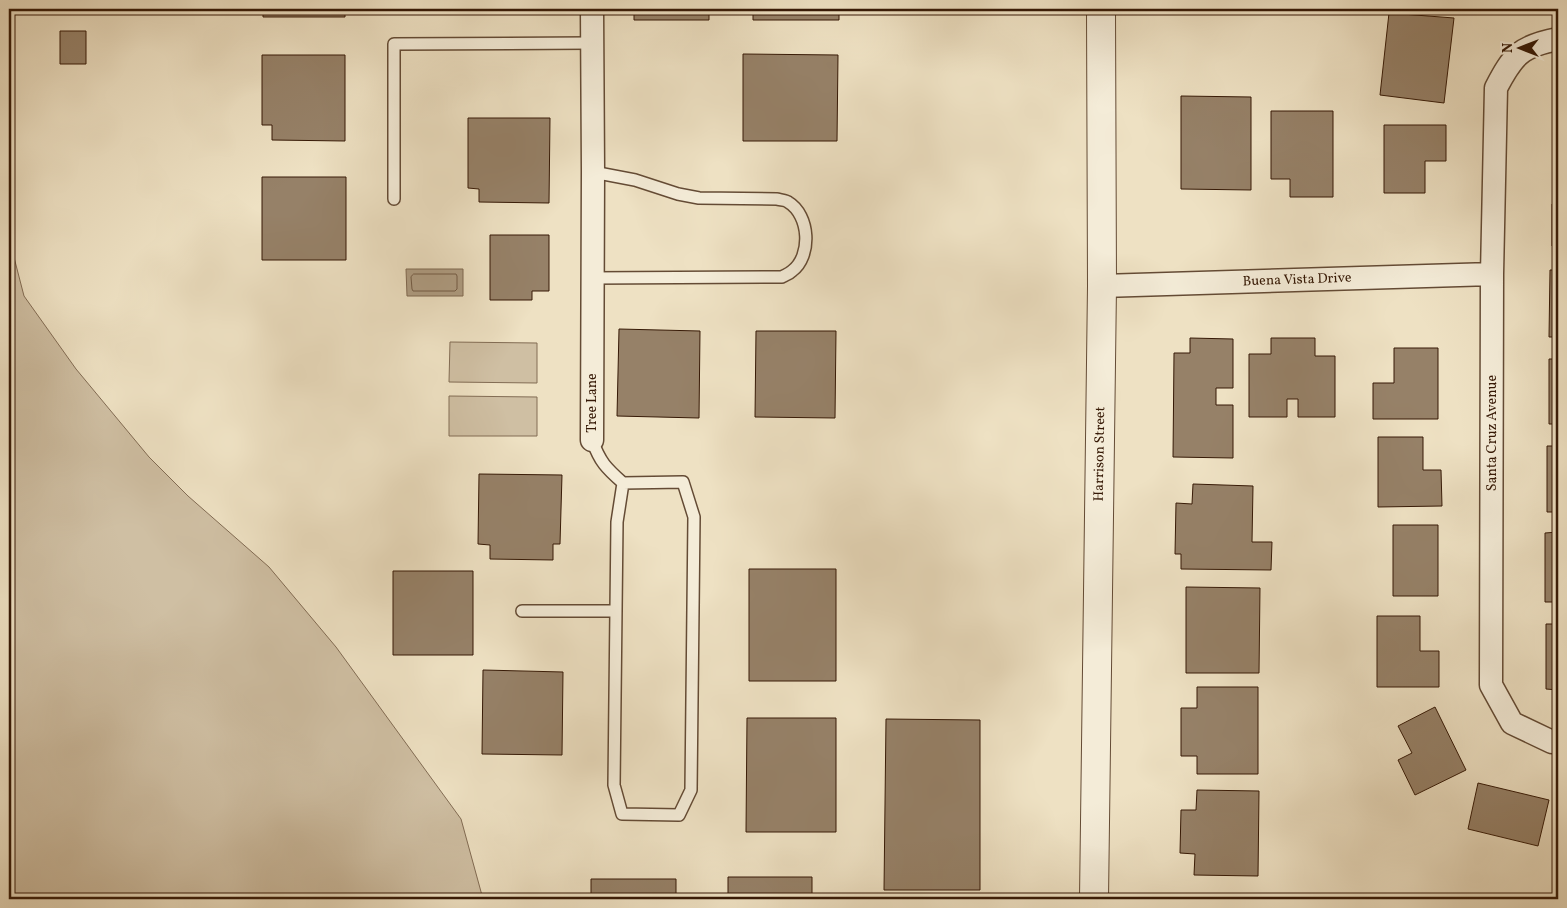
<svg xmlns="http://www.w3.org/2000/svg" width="1567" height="908" font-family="Vollkorn,serif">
<rect width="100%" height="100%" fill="#eee1c3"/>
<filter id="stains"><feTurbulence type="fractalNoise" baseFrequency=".004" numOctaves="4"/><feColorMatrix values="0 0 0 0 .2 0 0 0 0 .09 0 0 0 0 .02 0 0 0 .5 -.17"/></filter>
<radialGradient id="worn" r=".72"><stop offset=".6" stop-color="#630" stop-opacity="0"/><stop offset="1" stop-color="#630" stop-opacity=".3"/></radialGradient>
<!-- green -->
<path fill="#cfbfa3" stroke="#826c54" d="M9 238 24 296 76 369 149 457 188 496 269 567 336 647 461 819 483 899H9Z
M450 342 537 343V383L449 382Z
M449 396 537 397V436H449Z"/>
<!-- water -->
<path fill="#af9d83" stroke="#7f6851" d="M406 269H463V296H407Z"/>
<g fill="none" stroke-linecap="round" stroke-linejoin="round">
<!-- shore -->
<path stroke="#725b44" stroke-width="1" d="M414 274H456L457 276V289L455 291H413L412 289 411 277Z"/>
</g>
<!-- building -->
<path fill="#968168" stroke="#361906" d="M263 9H345V17H263Z
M634 9H709V20H634Z
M753 9H839V20H753Z
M1389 13 1454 18 1444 103 1380 95Z
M60 31H86V64H60Z
M743 54 838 55 837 141H743Z
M262 55H345V141L272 140V125H262Z
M1555 92H1558V155H1555Z
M1181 96 1251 97V190L1181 189Z
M1271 111H1333V197H1290V179H1271Z
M468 118H550L549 203 479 202V189L468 188Z
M1384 125H1446V161H1425V193H1384Z
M262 177H346V260H262Z
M1552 204H1558V246H1552Z
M490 235H549V291H532V300H490Z
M1550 270H1558V337H1549Z
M619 329 700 331 699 418 617 416Z
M756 331H836L835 418 755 417Z
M1190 338 1233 339V388H1216V405H1233V458L1173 457 1174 353H1190Z
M1271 338H1315V356H1335V417H1298V399H1287V417H1249V354H1271Z
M1394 348H1438V419H1373V383H1394Z
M1549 359H1558V424H1549Z
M1378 437H1423V470H1441L1442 506 1378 507Z
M1547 446H1558V512H1547Z
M479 474 562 475 560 544H553V560L490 559V545L478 544Z
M1193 484 1253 486 1252 542H1272L1271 570 1181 569V554H1175L1176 503 1192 504Z
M1393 525H1438V596H1393Z
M1558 532V602H1545V533Z
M749 569H836V681H749Z
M393 571H473V655H393Z
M1186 587 1260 588 1259 673H1186Z
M1377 616H1420V651H1439V687H1377Z
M1546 624H1558V690L1546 689Z
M483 670 563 672 562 755 482 754Z
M1197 687H1258V774H1197V756H1181V708H1197Z
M1435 707 1466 770 1415 795 1398 760 1412 753 1398 726Z
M747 718H836V832H746Z
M886 719 980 720V890H884Z
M1478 783 1549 800 1538 846 1468 829Z
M1197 790 1259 791 1258 876 1194 875 1195 854 1180 853 1181 810H1196Z
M728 877H812V899H728Z
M591 879H676V899H591Z"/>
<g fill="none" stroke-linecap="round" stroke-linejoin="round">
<defs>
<path id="service" d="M394 199V44L592 43
M592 278 782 277C785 275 789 274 792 271 812 256 810 215 788 202 786 200 780 200 777 199L699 198 678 194 635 180 593 172
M592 440C600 462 606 468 623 483L617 522 614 785 622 814 679 815 691 790 694 517 683 482 623 483
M522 611H616"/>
<path id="minor" d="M1558 39C1521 46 1513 55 1496 88L1492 274 1491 685 1512 723 1552 742H1558
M1102 286 1492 274
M592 440 593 172 592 9"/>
<path id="tertiary" d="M1094 899 1102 286 1101 9"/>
</defs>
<!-- service casing -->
<use href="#service" stroke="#644b35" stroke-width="14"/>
<!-- minor casing -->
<use href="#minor" stroke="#644b35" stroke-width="25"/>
<!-- tertiary casing -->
<use href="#tertiary" stroke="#644b35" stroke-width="30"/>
<!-- service -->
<use href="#service" stroke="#f4ecd8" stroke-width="11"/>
<!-- minor -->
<use href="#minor" stroke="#f4ecd8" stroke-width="22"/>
<!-- tertiary -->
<use href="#tertiary" stroke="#f4ecd8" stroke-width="28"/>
</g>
<g text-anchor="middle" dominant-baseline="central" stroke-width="5" stroke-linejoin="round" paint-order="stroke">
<!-- street labels -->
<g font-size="14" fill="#361906" stroke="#f4ecd8">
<text transform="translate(1297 280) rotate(-2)">Buena Vista Drive</text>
<text transform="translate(592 403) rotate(-90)">Tree Lane</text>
<text transform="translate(1492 433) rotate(-90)">Santa Cruz Avenue</text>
<text transform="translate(1100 454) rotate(-89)">Harrison Street</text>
</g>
</g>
<!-- margin -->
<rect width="1567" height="908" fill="none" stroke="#eee1c3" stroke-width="30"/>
<rect x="10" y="10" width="1547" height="888" fill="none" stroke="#361906" stroke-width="2.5"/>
<rect x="15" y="15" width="1537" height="878" fill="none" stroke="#361906"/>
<!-- north arrow -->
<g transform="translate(1520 48) rotate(270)" stroke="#f4ecd8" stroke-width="4" paint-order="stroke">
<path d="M0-4L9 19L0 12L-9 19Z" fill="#361906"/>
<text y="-8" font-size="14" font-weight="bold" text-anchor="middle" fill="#361906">N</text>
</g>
<rect width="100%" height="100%" filter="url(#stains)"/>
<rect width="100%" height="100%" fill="url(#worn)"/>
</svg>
